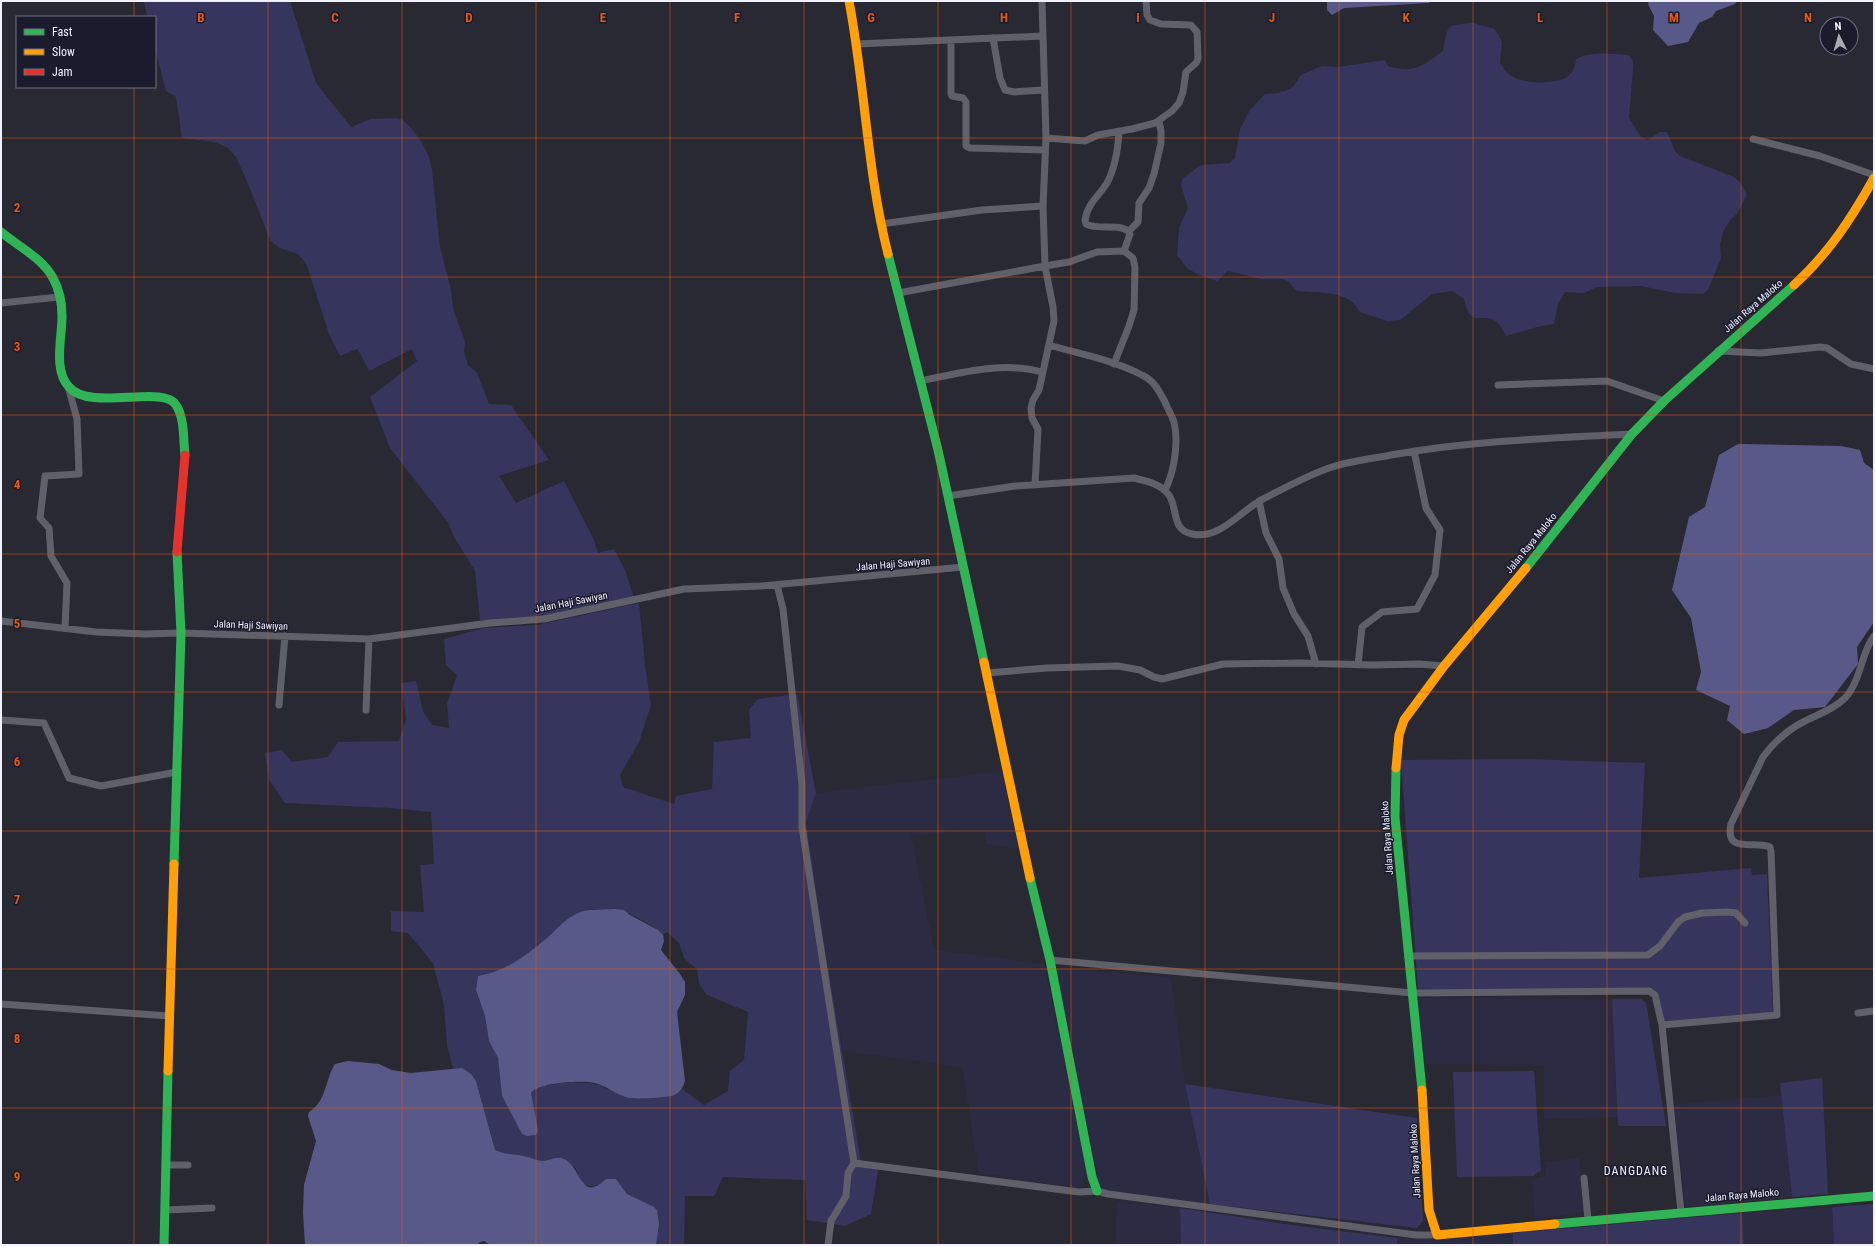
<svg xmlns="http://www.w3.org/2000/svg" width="1875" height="1246" font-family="'Roboto Condensed',sans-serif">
<rect width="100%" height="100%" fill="#292934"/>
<!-- built -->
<path fill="#2b2b43" d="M1002 771 1019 849 986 844 984 830 911 835 934 950 1044 964 1088 1173 1079 1188 979 1173 962 1067 843 1051 822 933 806 822 816 793Z
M1055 968 1171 977 1185 1084 1210 1204 1106 1191 1099 1185Z
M1418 998 1612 999 1617 1117 1544 1119V1065L1425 1064Z
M1781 1095 1792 1197 1686 1207 1673 1105Z
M1579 1158 1584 1212 1535 1219 1532 1180 1546 1176V1162Z
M1117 1201 1180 1208 1181 1245H1115Z
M1832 1207 1834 1245H1744L1742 1213Z
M1513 1233V1245H1397V1238L1434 1239Z"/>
<!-- green -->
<path fill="#36355d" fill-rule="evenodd" d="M144 1H290L316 83 351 127 371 119 397 118 403 120 412 129 423 144 429 157 432 170 440 247 450 286 454 312 465 341 464 352 468 365 477 373 489 404 511 405 549 460 499 476 516 503 564 481 594 540 598 553 614 549 625 570 634 598 534 620H480L475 571 453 535 449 524 390 448 370 397 417 361 412 349 369 371 361 355 357 349 340 356 329 334 306 263 298 254 280 248 270 240 249 186 236 157 228 148 216 142 182 138 176 97 166 91 155 48V17H147Z
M1473 23 1495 29 1502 42 1500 63C1503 67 1506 73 1510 75 1521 84 1553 84 1566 78 1572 74 1576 65 1576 59 1592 51 1611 54 1628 55L1633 61V68L1629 118 1641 137 1648 140 1660 132H1667L1675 151 1680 156 1734 177 1740 182 1747 195 1737 214 1731 219 1724 230 1720 244 1721 258 1708 290 1703 294 1675 293 1641 286 1597 287 1584 293 1565 292 1558 304 1554 324 1541 326 1506 336C1503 331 1501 324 1495 321 1479 311 1472 331 1464 299L1453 291 1432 294 1400 320 1387 321 1360 312C1350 290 1318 293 1297 291L1288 281 1282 279H1261L1228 271 1217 281C1209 278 1198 275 1190 270 1184 267 1183 260 1177 256L1179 228 1188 208 1181 185 1183 178 1201 165 1230 163 1235 158 1240 129 1250 110 1265 94 1279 93 1287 90 1293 87 1301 75 1322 66 1338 67 1385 60 1388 66C1415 74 1422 66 1443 51 1448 24 1446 25 1473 23Z
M639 603 645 665 651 705 639 742 620 775 623 787 674 804 676 796 712 789 714 742 751 738 749 710 758 699 797 694 816 793 806 822 822 933 861 1162 879 1164 871 1214 845 1226 807 1220 805 1180 723 1177 714 1196H685L684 1245H656L659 1224 627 1194 616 1179C604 1183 587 1193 579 1178 578 1176 578 1172 576 1169 573 1165 565 1161 561 1158L542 1161 529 1157 503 1154 495 1150 476 1081 462 1068 453 1069 447 1045 444 1005 433 963 408 933 391 931V911L424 912 420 865 434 864 431 812 391 808 285 803 269 780 265 753 282 750 292 762 328 757 338 742 399 741 406 719 401 683 416 681 423 711 432 725 449 728 447 704 457 675 446 665 444 639 483 628 537 625ZM615 909C628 911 654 926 663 935L667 932 679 943 684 958 697 969 699 984 707 995 748 1012 744 1060 730 1071 728 1091 704 1105 682 1089 674 1095 607 1089C595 1078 541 1081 531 1093L532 1136 522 1134 502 1096 498 1058 489 1041 485 1016 476 990 478 976C507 971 525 956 547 938 559 928 569 916 585 911 594 908 606 910 615 909Z
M1522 759 1645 763 1639 878 1751 868 1752 875 1767 874 1773 1016 1659 1023 1654 989H1418L1401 760Z
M1612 999H1641L1646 1003 1666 1126H1618Z
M1534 1071 1541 1170 1533 1176 1457 1177 1453 1072Z
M1822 1078 1828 1194 1792 1197 1780 1083Z
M1185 1084 1417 1118 1423 1221 1417 1228 1210 1204Z
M1874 1204V1245H1834L1832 1207Z
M1180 1208 1292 1225 1397 1238V1245H1181Z
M1742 1213 1744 1245H1513V1233Z"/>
<!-- water -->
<path fill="#595989" d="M1327 1H1430L1429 3 1344 8 1332 15 1327 10Z
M1649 1H1737L1735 4 1716 11 1712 17 1699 23 1688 42 1668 46 1653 30 1654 16 1648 4Z
M1738 444 1841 446 1860 450 1864 463 1874 470V622L1857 647 1858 664 1825 707 1794 710 1768 728 1744 734 1727 720 1730 706 1696 690 1701 672 1691 618 1672 590 1689 517 1705 507 1719 455Z
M615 909 624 910 630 915 658 930 663 935 664 941 661 950 680 974 685 982V995L677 1012 685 1081C683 1087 681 1092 674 1095 668 1098 636 1099 629 1098 616 1095 607 1086 595 1083 581 1080 540 1082 531 1093L538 1130 536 1135 527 1136 522 1134 502 1096 498 1058 489 1041 485 1016 476 990 478 976C507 971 525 956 547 938 557 929 564 920 576 914 587 908 603 910 615 909Z
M348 1061 379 1064 392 1070 411 1073 462 1068 471 1074 476 1081 495 1150C506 1155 516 1154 528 1157 533 1158 538 1161 543 1161 548 1161 555 1157 561 1158 582 1163 579 1205 606 1179H616L627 1194 654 1207 657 1210 659 1224 656 1245H490L484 1241 480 1242 477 1245H305L303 1213 304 1185 316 1141 308 1116 309 1112C327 1101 325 1079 335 1064Z"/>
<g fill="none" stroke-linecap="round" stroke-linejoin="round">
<!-- street -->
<path stroke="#60606a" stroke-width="7" d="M993 38 1000 78 1005 90 1014 92 1043 90
M951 40V94L952 96 963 98 966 102V146L970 148 1045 150
M857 44 1043 36
M1119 132C1118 149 1115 168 1107 183 1099 196 1087 204 1085 220L1086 224C1098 231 1125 222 1130 234L1124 251
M1046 138 1085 141 1098 135 1132 129 1155 123 1172 111 1179 103 1183 92 1186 72 1196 63 1198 59 1197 32 1191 25 1161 24 1150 20 1147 15 1146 1
M1753 139 1820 156 1874 175
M881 224 982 210 1043 206
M1129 231 1138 222 1139 203 1149 188 1154 174 1161 143V131L1159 121
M898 293 1045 266 1043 206 1046 138 1042 1
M1 303 59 297
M1049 345C1079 354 1114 360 1142 375 1153 380 1158 389 1164 400 1167 407 1171 414 1174 422 1179 442 1174 473 1165 490
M1718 351 1761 353 1820 347 1827 348 1851 364 1874 369
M920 381C960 373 1002 361 1042 372
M1498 385 1607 381 1664 401
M1035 485 1038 429 1032 418 1031 408 1033 400 1039 390 1054 321 1053 307 1045 266 1069 262 1097 252 1124 251 1133 258 1135 267 1134 310 1129 326 1114 364
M948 496 1015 486 1134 478C1147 481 1161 484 1169 495 1178 508 1171 530 1192 534 1219 540 1240 512 1261 500 1283 489 1306 476 1329 468 1349 461 1371 459 1391 455 1470 441 1552 438 1632 434
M1259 501 1266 533 1279 559 1283 588 1294 614 1308 636 1316 664
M777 585 783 609 802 784V827L854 1163 848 1173 846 1196 831 1221 828 1245
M1 621 96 632 145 634 181 633 369 639 490 623 544 619 684 589 761 586 963 567
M65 628 67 583 51 556 49 528 40 518 45 476 79 474 77 419 68 386
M1358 665 1362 627 1382 612 1417 609 1435 575 1440 530 1426 508 1414 451
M987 673 1047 668 1118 666 1140 670 1154 677 1162 679 1223 664 1300 663 1373 665 1419 664 1444 666
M279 705 285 636
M366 710 369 639
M1 720 44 723 69 778 101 786 177 772
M1408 956 1648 955 1660 946 1678 922 1685 917 1702 913 1728 912 1736 913 1745 923
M1050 960 1412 993 1649 991 1655 995 1662 1025 1681 1212
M1 1004 169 1016
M1858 1013 1874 1011
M1662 1025 1777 1015 1771 851 1770 847C1756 840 1724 855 1731 824L1763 757C1774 742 1789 729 1805 721 1819 714 1834 709 1845 698 1861 681 1861 653 1874 636
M854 1163 1079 1192 1097 1191 1108 1194 1416 1235H1437
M166 1165H188
M1584 1178 1588 1220
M165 1210 212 1208"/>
<!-- fast -->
<path stroke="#30b455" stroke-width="9" d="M1 232C18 246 42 258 53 278 59 289 62 304 62 316 62 338 53 370 69 387 90 412 164 384 176 405 185 419 183 439 185 455
M888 254 938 450 984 662
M1526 568 1632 434 1664 401 1794 285
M1396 768 1395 818 1422 1090
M174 864 181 633 177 552
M1030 878 1050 960 1092 1177 1097 1191
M1555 1224 1874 1196
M164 1245 168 1071"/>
<!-- slow -->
<path stroke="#ff9f0a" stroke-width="9" d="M849 1C865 85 867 171 888 254
M1794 285C1829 253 1851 219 1874 178
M984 662 1030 878
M1396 768 1399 735 1404 720 1444 666 1526 568
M168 1071 174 864
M1422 1090 1429 1210 1437 1235 1555 1224"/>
<!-- jam -->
<path stroke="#e5322d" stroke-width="9" d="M177 552 185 455"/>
</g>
<!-- grid -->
<path fill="none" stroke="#e8590c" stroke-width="1" stroke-opacity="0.55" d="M134 1V17M268 1V1245M402 1V1245M536 1V1245M670 1V1245M804 1V1245M938 1V1245M1071 1V1245M1205 1V1245M1339 1V1245M1473 1V1245M1607 1V1245M1741 1V1245M134 87V1245M1 138H1874M1 277H1874M1 415H1874M1 554H1874M1 692H1874M1 831H1874M1 969H1874M1 1108H1874"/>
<g text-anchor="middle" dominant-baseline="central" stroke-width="3" stroke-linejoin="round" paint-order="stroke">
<!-- street labels -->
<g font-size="10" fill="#f0f0fe" stroke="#1b1b2e">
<text transform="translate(1753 306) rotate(-41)">Jalan Raya Maloko</text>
<text transform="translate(1531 543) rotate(-51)">Jalan Raya Maloko</text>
<text transform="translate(893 564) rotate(-5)">Jalan Haji Sawiyan</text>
<text transform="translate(571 602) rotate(-11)">Jalan Haji Sawiyan</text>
<text transform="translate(251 625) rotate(2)">Jalan Haji Sawiyan</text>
<text transform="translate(1387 838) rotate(-94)">Jalan Raya Maloko</text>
<text transform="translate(1415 1161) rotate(-93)">Jalan Raya Maloko</text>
<text transform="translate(1742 1195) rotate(-5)">Jalan Raya Maloko</text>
</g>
<!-- quarter labels -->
<g font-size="12" letter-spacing="1" fill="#f0f0fe" stroke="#1b1b2e">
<text x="1636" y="1171">DANGDANG</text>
</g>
</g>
<g font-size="13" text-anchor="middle" font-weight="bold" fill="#e8590c" stroke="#1b1b2e" stroke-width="3" stroke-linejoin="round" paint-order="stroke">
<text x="201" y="22">B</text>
<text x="335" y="22">C</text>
<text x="469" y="22">D</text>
<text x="603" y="22">E</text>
<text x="737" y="22">F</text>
<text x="871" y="22">G</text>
<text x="1004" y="22">H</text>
<text x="1138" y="22">I</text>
<text x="1272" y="22">J</text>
<text x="1406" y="22">K</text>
<text x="1540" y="22">L</text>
<text x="1674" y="22">M</text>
<text x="1808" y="22">N</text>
<text x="17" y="212">2</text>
<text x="17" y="351">3</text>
<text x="17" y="489">4</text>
<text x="17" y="628">5</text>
<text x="17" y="766">6</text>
<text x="17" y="904">7</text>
<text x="17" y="1043">8</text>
<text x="17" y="1181">9</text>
</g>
<!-- border -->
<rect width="1875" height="1246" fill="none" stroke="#f0f0fe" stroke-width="4"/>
<!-- legend -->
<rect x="16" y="16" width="140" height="72" fill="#1b1b2e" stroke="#707081"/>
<rect x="24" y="29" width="20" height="6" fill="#30b455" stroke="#707081"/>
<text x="52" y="36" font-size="12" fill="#f0f0fe">Fast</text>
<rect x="24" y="49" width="20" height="6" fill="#ff9f0a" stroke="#707081"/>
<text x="52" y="56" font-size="12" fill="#f0f0fe">Slow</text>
<rect x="24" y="69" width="20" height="6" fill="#e5322d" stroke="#707081"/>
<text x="52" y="76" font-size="12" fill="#f0f0fe">Jam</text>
<!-- north arrow -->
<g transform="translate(1839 36) rotate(355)"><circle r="19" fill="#1b1b2e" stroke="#707081"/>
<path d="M0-3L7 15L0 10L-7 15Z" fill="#aaaab7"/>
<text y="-6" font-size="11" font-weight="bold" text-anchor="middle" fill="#f0f0fe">N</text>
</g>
</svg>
